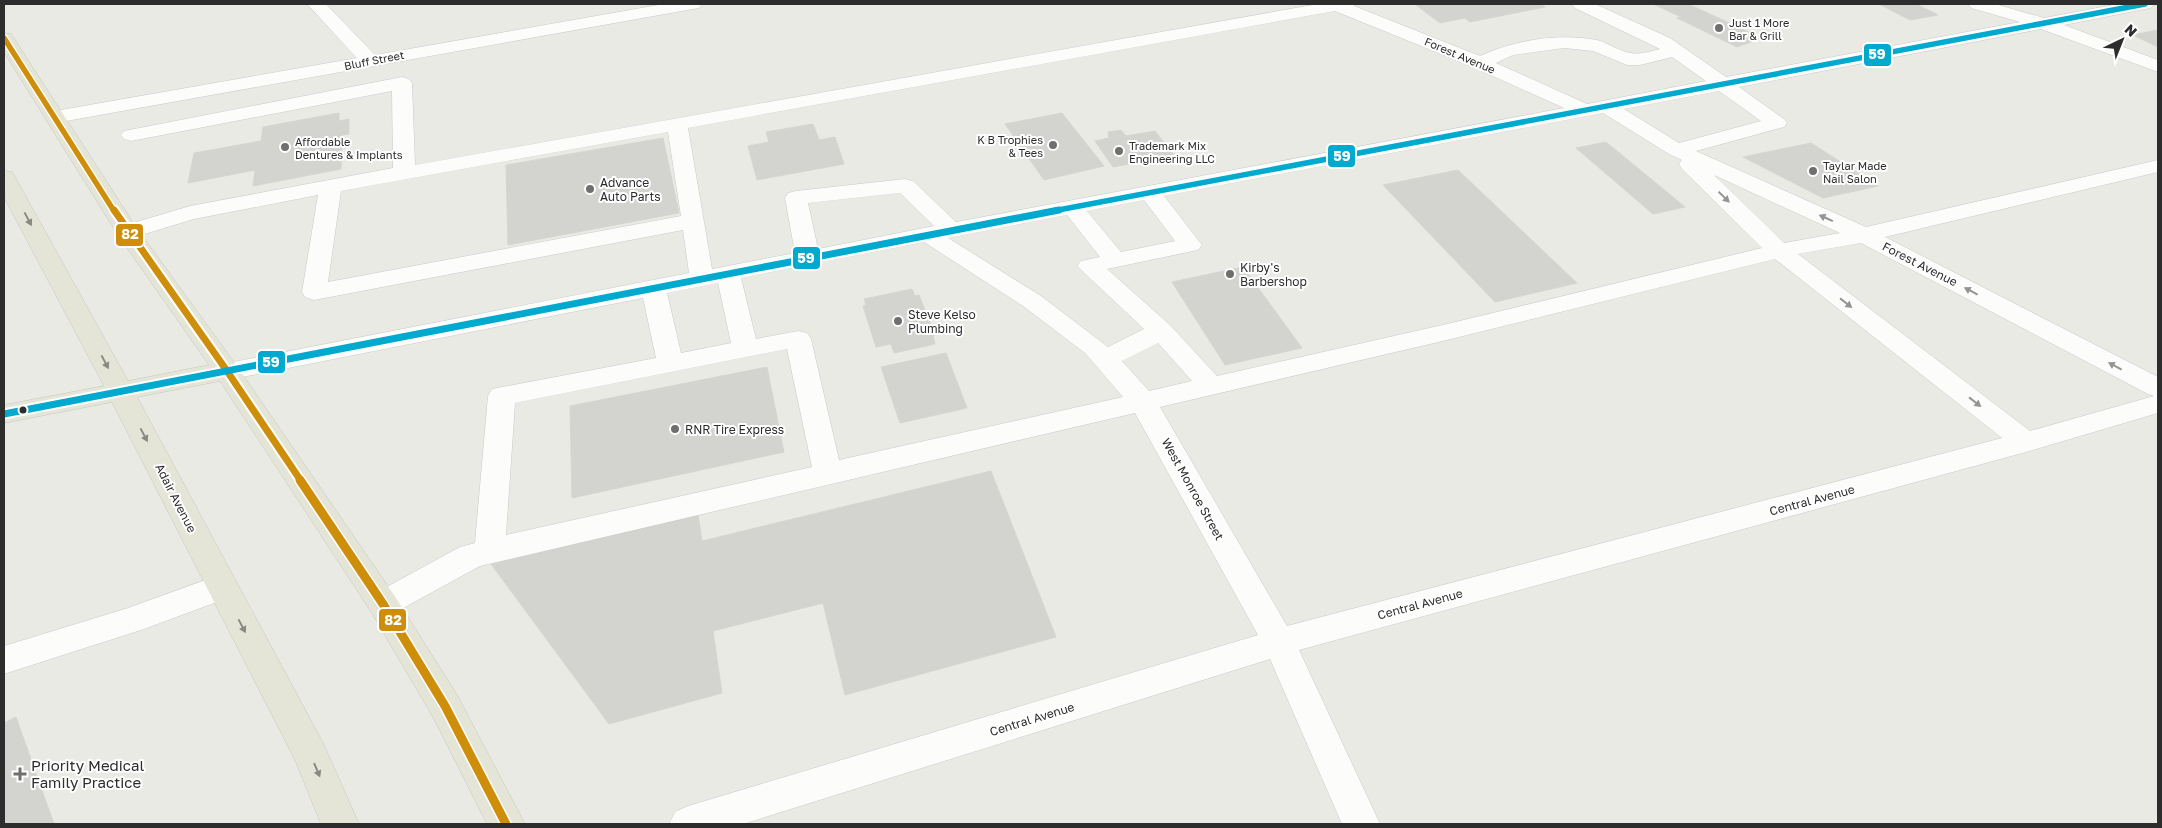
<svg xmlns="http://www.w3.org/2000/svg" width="2162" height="828" font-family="'Golos Text',sans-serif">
<rect width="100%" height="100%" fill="#eaeae5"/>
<!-- building -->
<path fill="#d3d3cf" stroke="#d5d5d1" d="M1422 4H1540L1545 7 1470 22 1465 18 1440 23 1416 5Z
M1653 4H1688L1762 38 1737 47 1677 18 1681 17Z
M1879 4H1916L1938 15 1910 20Z
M2158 30V47L2133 35Z
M339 113V121L349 119V134L342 135 341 169 253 186 255 170 188 183 194 153 261 141 263 127Z
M1062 113 1104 166 1044 180 1005 124Z
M813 124 819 140 835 137 844 164 757 180 748 146 769 142 766 132Z
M1121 130 1126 136 1144 161 1113 167 1095 141 1109 138 1108 132Z
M1155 131 1174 155 1144 161 1126 136Z
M663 138 679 213 508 245 506 165Z
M1606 142 1685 207 1653 214 1576 148Z
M1811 143 1878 186 1823 198 1743 157Z
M1458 170 1577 283 1495 302 1383 185Z
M1243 267 1302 348 1225 365 1172 282Z
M912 289 915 296 919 295 935 335 933 336 935 344 894 353 891 344 876 347 863 306 866 305 864 299Z
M946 353 967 408 900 423 881 367Z
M767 367 784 452 572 498 570 406Z
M991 471 1056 637 845 695 823 603 713 631 722 693 609 724 491 564 698 515 702 541Z
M16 717 54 824H4V723Z"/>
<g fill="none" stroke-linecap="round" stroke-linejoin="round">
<defs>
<path id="minor" d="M307 4H326L375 55 664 4H702L699 8 693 9 55 123 48 121 45 117 48 113 55 111 357 58Z
M1318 4H1355L1354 6 1480 56C1515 40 1558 33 1597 40 1609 43 1618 51 1630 53 1639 55 1651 51 1660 49L1575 8 1572 4H1595L1670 38 1726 77 2020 22 1971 8 1968 4H1995L2044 18 2118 4H2154L2151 8 2145 9 2064 25 2158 60V72L2041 29 1739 87 1784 119 1787 123 1784 127 1696 151 1866 227 2158 160V172L1885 237 2158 377V413L2026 452 1299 650 1380 824H1342L1270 659 743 824H669L675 812 688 806 1258 635 1135 413 480 566 394 613 383 617 372 613 367 604 372 595 460 547 475 543 488 396 492 389 656 358 643 298 227 380 218 377 214 371 218 365 689 273 683 230 314 300 305 297 302 292 318 195 194 219 128 239 120 237 116 232 120 227 190 206 393 168 392 91 131 141 124 139 121 135 124 131 402 77 409 79 412 83 415 165ZM1335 11 1473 67 1564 108 956 222 913 181 905 179 796 191 788 193 785 198 795 253 712 269 688 128ZM1564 48 1593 51 1627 65H1640L1672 57 1706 81 1587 104 1496 63 1513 55ZM1719 91 1761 121 1679 143 1624 109ZM1603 113 1669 154 1682 160 1679 164 1682 169 1762 248 1447 324 1217 376 1170 325 1107 269 1198 250 1202 245 1164 196ZM668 132 681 216 328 282 341 191ZM1714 175 1840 233 1784 243ZM900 193 934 226 818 249 808 203ZM1144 200 1175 241 1121 252 1087 211ZM1067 215 1100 257 1081 261 1077 266 1144 329 1108 347 1041 296 948 238ZM924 242 1023 306 1085 353 1123 397 839 460 811 339 807 333 798 331 756 339 741 278ZM1861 243 2148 394 2154 396 2030 431 1798 254ZM1775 259 2002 438 1287 626 1160 407 1447 340ZM718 283 731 343 681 353 667 293ZM1158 343 1192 381 1149 391 1122 361ZM787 349 812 467 506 535 515 403Z
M222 574 233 578 238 587 233 596 144 629 4 674V646L128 608Z"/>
<path id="major" d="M4 33 11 34 138 230 236 365 394 595 457 695 525 824H487L433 717 372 613 220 381 137 397 323 743 359 824H321L295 760 112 402 4 423V405L104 386 4 197V171L12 172 15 177 128 381 209 365 116 232 4 52Z"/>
</defs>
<!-- minor casing -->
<use href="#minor" stroke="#c8c8c8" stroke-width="1"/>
<!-- major casing -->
<use href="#major" stroke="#c6c6c3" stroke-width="1"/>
<!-- minor -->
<use href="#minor" fill="#fcfcfb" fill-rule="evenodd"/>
<!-- major -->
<use href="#major" fill="#e5e5d7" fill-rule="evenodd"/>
<defs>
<path id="bus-1-far2" d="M4 38 114 211"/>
<path id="bus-1-far1" d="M114 210 227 371 301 481"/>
<path id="bus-1" d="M300 480 383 604 445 706 506 824"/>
<path id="bus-2-far1" d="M1053 211 2145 4"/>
<path id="bus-2" d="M4 414 1059 210"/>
</defs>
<!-- bus-1-far2 casing -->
<use href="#bus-1-far2" stroke="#fff" stroke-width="8"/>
<!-- bus-1-far1 casing -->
<use href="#bus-1-far1" stroke="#fff" stroke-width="11"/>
<!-- bus-1 casing -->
<use href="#bus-1" stroke="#fff" stroke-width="12"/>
<!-- bus-2-far1 casing -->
<use href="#bus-2-far1" stroke="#fff" stroke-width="8"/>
<!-- bus-2 casing -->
<use href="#bus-2" stroke="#fff" stroke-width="11"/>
<!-- bus-1-far2 -->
<use href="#bus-1-far2" stroke="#cf8e09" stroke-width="5.5"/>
<!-- bus-1-far1 -->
<use href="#bus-1-far1" stroke="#cf8e09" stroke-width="7"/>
<!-- bus-1 -->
<use href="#bus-1" stroke="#cf8e09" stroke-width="9"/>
<!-- bus-2-far1 -->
<use href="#bus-2-far1" stroke="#00a9ce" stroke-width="5.5"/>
<!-- bus-2 -->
<use href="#bus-2" stroke="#00a9ce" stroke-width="7"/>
</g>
<!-- one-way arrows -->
<defs><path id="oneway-solid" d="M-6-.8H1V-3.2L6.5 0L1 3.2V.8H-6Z" transform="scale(1.25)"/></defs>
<g fill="#949494">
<use href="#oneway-solid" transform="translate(1724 197) rotate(44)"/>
<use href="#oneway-solid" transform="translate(1826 218) rotate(-156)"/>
<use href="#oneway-solid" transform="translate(1971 291) rotate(-152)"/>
<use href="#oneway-solid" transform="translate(1846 303) rotate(38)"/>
<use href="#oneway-solid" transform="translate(2115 366) rotate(-152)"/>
<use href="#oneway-solid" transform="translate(1975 402) rotate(38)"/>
</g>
<g fill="#898982">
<use href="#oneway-solid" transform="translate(28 219) rotate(62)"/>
<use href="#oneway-solid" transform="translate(105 362) rotate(62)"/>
<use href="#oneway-solid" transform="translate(144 435) rotate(62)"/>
<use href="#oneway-solid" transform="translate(242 626) rotate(62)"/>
<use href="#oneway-solid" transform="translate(317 770) rotate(67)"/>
</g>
<!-- markers -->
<g fill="#6f6f6d" stroke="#fff" stroke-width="2">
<circle cx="1719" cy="28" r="5"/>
<circle cx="1053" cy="145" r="5"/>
<circle cx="285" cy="147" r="5"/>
<circle cx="1119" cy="151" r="5"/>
<circle cx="1813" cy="171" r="5"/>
<circle cx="590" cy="189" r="5"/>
<circle cx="1230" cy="274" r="5"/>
<circle cx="898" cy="321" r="5"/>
<circle cx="675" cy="429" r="5"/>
<path d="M17.5 766.5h5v5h5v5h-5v5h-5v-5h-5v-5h5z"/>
</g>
<circle fill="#2d2d2d" stroke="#fff" stroke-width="2" cx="23" cy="410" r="4.5"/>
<g text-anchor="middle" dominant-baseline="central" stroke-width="4" stroke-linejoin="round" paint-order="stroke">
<!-- far-poi labels -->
<g font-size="11" fill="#2d2d2d" stroke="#fff" text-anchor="start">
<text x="1729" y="22">Just 1 More<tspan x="1729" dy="13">Bar &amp; Grill</tspan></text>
<text x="1043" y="139" text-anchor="end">K B Trophies<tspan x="1043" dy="13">&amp; Tees</tspan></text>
<text x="295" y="141">Affordable<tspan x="295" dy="13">Dentures &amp; Implants</tspan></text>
<text x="1129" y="145">Trademark Mix<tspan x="1129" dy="13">Engineering LLC</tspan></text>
<text x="1823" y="165">Taylar Made<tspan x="1823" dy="13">Nail Salon</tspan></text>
</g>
<!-- far-street labels -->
<g font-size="11" fill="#2d2d2d" stroke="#fff">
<text transform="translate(1460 55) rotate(23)">Forest Avenue</text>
<text transform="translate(374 60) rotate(-11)">Bluff Street</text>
</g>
<!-- poi labels -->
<g font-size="12" fill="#2d2d2d" stroke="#fff" text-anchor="start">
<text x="600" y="182">Advance<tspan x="600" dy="14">Auto Parts</tspan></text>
<text x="1240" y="267">Kirby's<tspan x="1240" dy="14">Barbershop</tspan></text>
<text x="908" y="314">Steve Kelso<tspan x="908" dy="14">Plumbing</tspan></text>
<text x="685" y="429">RNR Tire Express</text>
</g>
<!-- street labels -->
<g font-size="12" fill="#2d2d2d" stroke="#fff">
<text transform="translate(1920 264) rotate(27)">Forest Avenue</text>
<text transform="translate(1193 489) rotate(61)">West Monroe Street</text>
<text transform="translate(176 498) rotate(63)">Adair Avenue</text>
<text transform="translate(1812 500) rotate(-15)">Central Avenue</text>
<text transform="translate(1420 604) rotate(-15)">Central Avenue</text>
<text transform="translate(1032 719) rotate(-17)">Central Avenue</text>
</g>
<!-- near-poi labels -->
<g font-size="15" fill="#2d2d2d" stroke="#fff" text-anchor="start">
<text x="31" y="765">Priority Medical<tspan x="31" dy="17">Family Practice</tspan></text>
</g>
</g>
<g stroke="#fff" stroke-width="2">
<rect x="1863" y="43" width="29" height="24" rx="5" fill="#00a9ce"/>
<rect x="1327" y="144" width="29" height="24" rx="5" fill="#00a9ce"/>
<rect x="115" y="223" width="29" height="24" rx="5" fill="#cf8e09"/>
<rect x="792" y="246" width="29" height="24" rx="5" fill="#00a9ce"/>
<rect x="257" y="350" width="29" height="24" rx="5" fill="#00a9ce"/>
<rect x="378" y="608" width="29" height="24" rx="5" fill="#cf8e09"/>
</g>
<g font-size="14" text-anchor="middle" font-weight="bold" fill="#fff">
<text x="1877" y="59">59</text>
<text x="1342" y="161">59</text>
<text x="130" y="239">82</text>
<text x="806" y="263">59</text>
<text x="271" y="367">59</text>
<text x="393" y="625">82</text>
</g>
<!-- border -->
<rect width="2162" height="828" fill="none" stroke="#2d2d2d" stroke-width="10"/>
<!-- north arrow -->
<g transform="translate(2122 40) rotate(43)" stroke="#ffffff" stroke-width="4" paint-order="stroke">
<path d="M0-4L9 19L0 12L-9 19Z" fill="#2d2d2d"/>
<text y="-8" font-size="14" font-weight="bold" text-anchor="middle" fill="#2d2d2d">N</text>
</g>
</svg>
